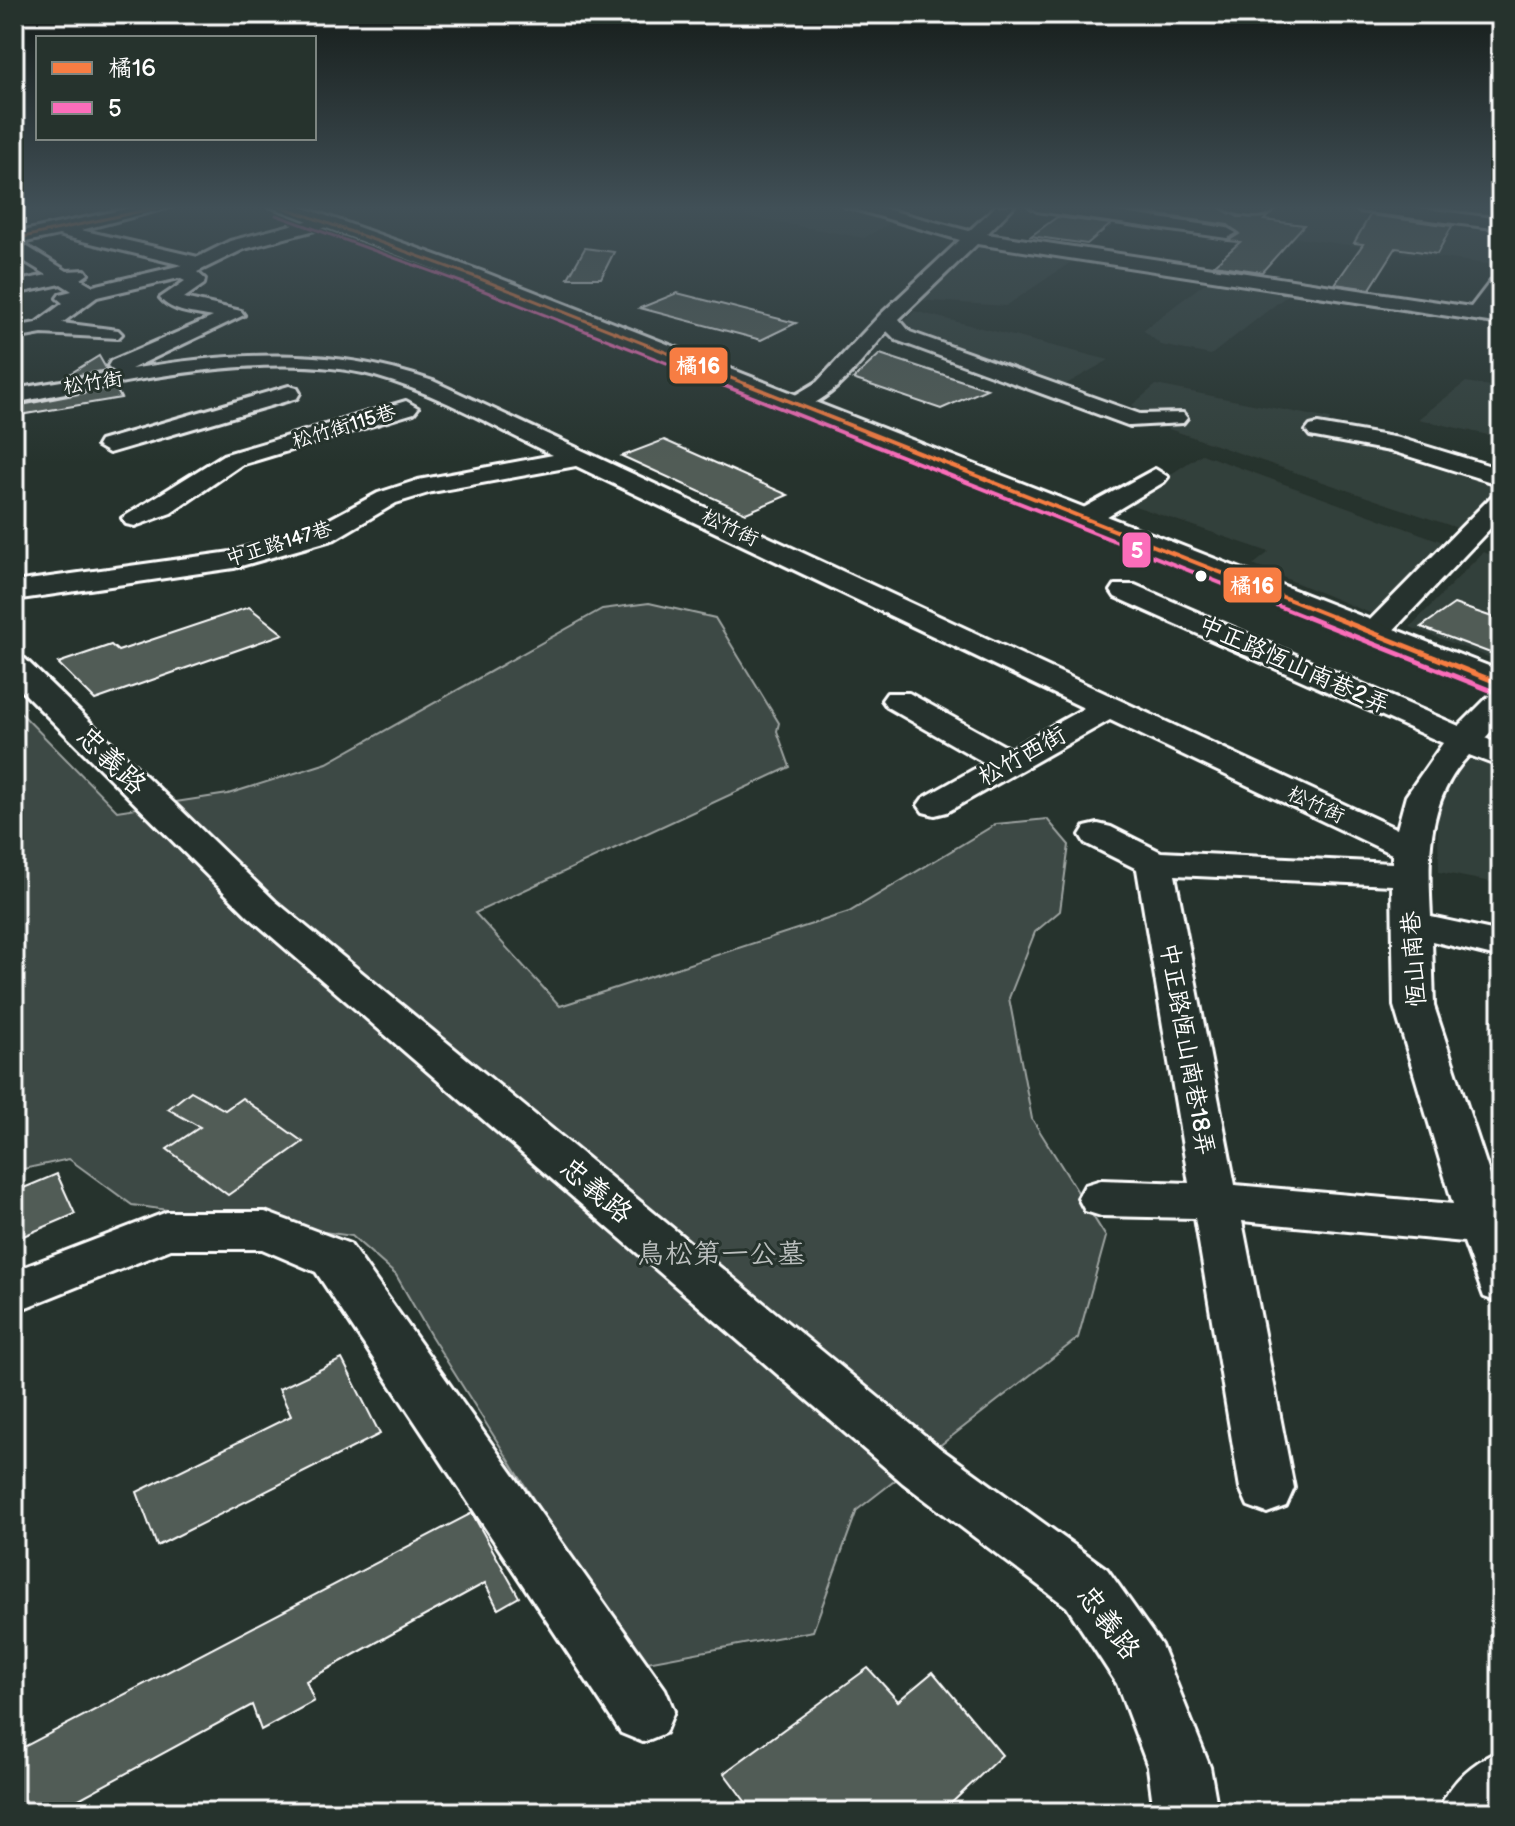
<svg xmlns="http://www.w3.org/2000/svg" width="1515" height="1826" font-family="'Balsamiq Sans','LXGW WenKai TC',sans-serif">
<rect width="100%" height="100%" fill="#26332d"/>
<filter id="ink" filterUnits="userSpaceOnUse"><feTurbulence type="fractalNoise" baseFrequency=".0125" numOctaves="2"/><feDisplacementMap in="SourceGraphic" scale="16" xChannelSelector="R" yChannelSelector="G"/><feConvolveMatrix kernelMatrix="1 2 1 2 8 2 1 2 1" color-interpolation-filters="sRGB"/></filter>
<g filter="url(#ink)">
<!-- built -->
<path fill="#333f3a" d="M14 206H77L14 232Z
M762 206H832L892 222 864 238 743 216Z
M1284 206H1444L1501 215V266L1253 232Z
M981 246 1077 258 1006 306 916 300Z
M1210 279 1293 291 1211 355 1161 345 1143 330Z
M914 311 1109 360 1061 387 913 335 903 324Z
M1466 382 1501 388V438L1418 419Z
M1156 385 1330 419 1325 437 1499 482 1463 530 1166 428 1132 405Z
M1202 454 1446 543 1377 616 1253 565 1269 552 1126 503Z
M1483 552 1501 558V662L1410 627Z
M1501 719V884L1439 872 1437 795Z"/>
<!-- green -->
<path fill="#3e4944" stroke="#9ea4a2" stroke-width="2" d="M649 603 715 618 779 723 777 731 790 767 475 913 560 1006 849 912 996 824 1047 819 1069 845 1060 911 1035 932 1009 998 1032 1119 1106 1237 1078 1338 857 1510 813 1631 637 1664 431 1336 396 1275 352 1236 132 1205 69 1159 14 1171V706L117 811 228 794 327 763 602 609Z"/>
<!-- building -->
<path fill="#515c57" stroke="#fff" stroke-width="2" d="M1099 206H1218L1238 217H1267L1264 220 1304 225 1262 272 1214 265 1240 242 1228 241 1239 234 1228 225Z
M1370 215 1452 226 1437 254 1396 248 1370 289 1335 284 1363 244 1354 243Z
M1057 217 1111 224 1087 244 1031 236Z
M585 248 614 252 601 278H568Z
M677 293 796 323 761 340 640 308Z
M880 354 987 389 941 409 853 379Z
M99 356 107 370 63 378Z
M115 387 121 398 14 416 16 406Z
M664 440 788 495 746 513 622 456Z
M1454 604 1501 620V657L1421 627Z
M249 607 283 634 95 700 58 663 111 645 118 651Z
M191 1091 225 1110 242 1098 303 1142 228 1195 167 1149 200 1127 168 1109Z
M57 1174 75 1214 14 1240V1192Z
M342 1359 380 1434 157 1546 137 1492 291 1416 279 1389Z
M472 1513 519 1597 498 1609 485 1583 306 1681 314 1701 261 1730 252 1705 55 1812H14V1752Z
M868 1668 898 1701 933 1672 1002 1755 942 1812H753L724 1773Z"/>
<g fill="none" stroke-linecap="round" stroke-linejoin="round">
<defs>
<path id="minor" d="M140 206H174L81 230 198 257 230 241 318 218H330L333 222 330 226 244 249 197 272 205 279 204 284 184 298 241 311 244 315 131 369C233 352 334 346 433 381L1397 829 1406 796 1443 743 1115 597 1111 591 1115 585H1135L1459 726 1490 695 1501 692V721L1485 738 1501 745V767L1469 755C1426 800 1428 859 1431 917L1501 932V958L1432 941 1434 1006 1501 1209V1303L1484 1297 1464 1242 1242 1221 1294 1488 1286 1506 1267 1513 1248 1506 1240 1488 1195 1218 1101 1216 1085 1211 1078 1198 1085 1185 1101 1180 1189 1183 1137 869 1085 843 1080 835 1085 827 1098 824 1111 827 1161 852 1392 863V854L1110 720 947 812 935 815 923 812 918 805 923 798 985 763 887 707 882 700 887 693H909L1010 749 1084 708 576 466 432 492 396 503 335 539 234 568 14 600V582L231 552 315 527 378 493 418 480 553 455C496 428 437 393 375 376 268 348 122 383 14 403V389L115 372 108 366 111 361 213 317C195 313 172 313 160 298L185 281 179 278 97 297 62 323 118 330 122 334 118 338 42 334 14 339V327L36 323 63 303 57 298 60 294 72 291 61 284 14 294V282L47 275 14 255V233ZM59 235 66 237 182 265 93 286 81 279 88 274 85 270 67 271 21 243ZM1175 875 1392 885 1394 1006 1453 1204 1235 1185Z
M844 206H874L969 231 996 206H1014L987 234 1471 307 1494 277 1501 275V295L1490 310 1501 312V324L977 244 899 319 910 332 1140 414 1183 413 1187 418 1183 423 1130 426 896 340 887 331C866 356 822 417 786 408L782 403 817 382 880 315 960 240Z
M1029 206H1076L1227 228 1236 233 1227 238 1037 211Z
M1221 206H1266L1273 211C1262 220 1231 215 1221 206Z
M1351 206H1403L1501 219V229L1359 211Z
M289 386 297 388 300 393 297 398 109 453 97 446 100 441Z
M406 401 418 408 414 413 241 465 171 513 135 526 126 524 122 518 223 455Z
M1318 424 1399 438 1501 469V485L1395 452 1310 436 1306 431 1310 426Z
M1155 469 1168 477 1164 482 1094 524H1076L1072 518 1076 512Z
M1501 494V517L1385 639H1363L1359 633 1363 627 1492 496Z
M14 657 25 659 275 901 941 1449 1107 1569 1161 1645 1210 1767 1218 1812H1154L1148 1767 1117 1684 1067 1607 903 1483 249 917 14 683Z
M167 1212H265L350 1244 665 1689 674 1711 665 1733 643 1742 621 1733 316 1272 262 1249H171L14 1312V1271Z
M1501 1750V1812H1438C1450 1782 1471 1763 1501 1750Z"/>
<path id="major" d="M269 206H299L481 271 1501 671V695L465 281Z"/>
</defs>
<!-- minor casing -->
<use href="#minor" stroke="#fff" stroke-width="6"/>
<!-- major casing -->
<use href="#major" stroke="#fff" stroke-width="6"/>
<!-- minor -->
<use href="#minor" fill="#26332d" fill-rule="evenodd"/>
<!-- major -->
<use href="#major" fill="#26332d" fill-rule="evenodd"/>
<defs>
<path id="bus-1-far2" d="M280 206 473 276 751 386
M14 239 164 206"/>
<path id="bus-1-far1" d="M746 384 1338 619"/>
<path id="bus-1" d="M1333 617 1501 684"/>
<path id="bus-2-far2" d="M276 215 469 285 725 386"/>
<path id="bus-2-far1" d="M720 384 1311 619"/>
<path id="bus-2" d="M1306 617 1497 693"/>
</defs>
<!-- bus-1-far2 casing -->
<use href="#bus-1-far2" stroke="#26332d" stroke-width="6"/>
<!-- bus-1-far1 casing -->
<use href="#bus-1-far1" stroke="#26332d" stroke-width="8"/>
<!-- bus-1 casing -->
<use href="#bus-1" stroke="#26332d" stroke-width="10"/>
<!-- bus-2-far2 casing -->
<use href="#bus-2-far2" stroke="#26332d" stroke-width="6"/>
<!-- bus-2-far1 casing -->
<use href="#bus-2-far1" stroke="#26332d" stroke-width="8"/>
<!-- bus-2 casing -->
<use href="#bus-2" stroke="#26332d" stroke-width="10"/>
<!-- bus-1-far2 -->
<use href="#bus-1-far2" stroke="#f77d43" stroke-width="3"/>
<!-- bus-1-far1 -->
<use href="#bus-1-far1" stroke="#f77d43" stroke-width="4"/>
<!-- bus-1 -->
<use href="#bus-1" stroke="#f77d43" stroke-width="5"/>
<!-- bus-2-far2 -->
<use href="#bus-2-far2" stroke="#fb6dba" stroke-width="3"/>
<!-- bus-2-far1 -->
<use href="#bus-2-far1" stroke="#fb6dba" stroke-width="4"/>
<!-- bus-2 -->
<use href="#bus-2" stroke="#fb6dba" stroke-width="5"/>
</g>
</g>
<!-- sky -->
<linearGradient id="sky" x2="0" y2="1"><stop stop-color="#151c19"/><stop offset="0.45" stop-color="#415057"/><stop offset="1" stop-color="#415057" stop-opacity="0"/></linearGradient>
<rect width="1515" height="462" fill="url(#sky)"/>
<!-- markers -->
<circle fill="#fff" stroke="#26332d" stroke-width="3" cx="1201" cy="576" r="7"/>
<g text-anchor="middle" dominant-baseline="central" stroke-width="6" stroke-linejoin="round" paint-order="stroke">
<!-- far-street labels -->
<g font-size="20" fill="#fff" stroke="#26332d">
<text transform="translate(93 383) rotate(-8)">松竹街</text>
<text transform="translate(344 427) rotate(-17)">松竹街115巷</text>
<text transform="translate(730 528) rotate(25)">松竹街</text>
<text transform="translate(279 544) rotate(-17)">中正路147巷</text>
<text transform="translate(1316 805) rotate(25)">松竹街</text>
</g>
<!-- street labels -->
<g font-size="24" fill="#fff" stroke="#26332d">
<text transform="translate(1294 665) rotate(24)">中正路恆山南巷2弄</text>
<text transform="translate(1022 756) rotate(-29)">松竹西街</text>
<text transform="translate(1414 959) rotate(-94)">恆山南巷</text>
<text transform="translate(1187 1049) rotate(80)">中正路恆山南巷18弄</text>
</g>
<!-- near-street labels -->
<g font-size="28" fill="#fff" stroke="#26332d">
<text transform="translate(111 761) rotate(44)">忠義路</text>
<text transform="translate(596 1191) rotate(40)">忠義路</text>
<text transform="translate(1108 1623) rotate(53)">忠義路</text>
</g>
<!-- near-park labels -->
<g font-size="28" fill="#bbbfbe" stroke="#26332d">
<text x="721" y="1254">鳥松第一公墓</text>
</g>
</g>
<g stroke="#26332d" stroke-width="3">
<rect x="668" y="346" width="61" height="39" rx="8" fill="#f77d43"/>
<rect x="1121" y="531" width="31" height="38" rx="8" fill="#fb6dba"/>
<rect x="1222" y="566" width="61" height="38" rx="8" fill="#f77d43"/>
</g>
<g font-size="22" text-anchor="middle" font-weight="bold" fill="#fff">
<text x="698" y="373">橘16</text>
<text x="1137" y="558">5</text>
<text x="1252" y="593">橘16</text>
</g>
<!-- margin -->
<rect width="1515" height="1826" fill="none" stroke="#26332d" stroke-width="48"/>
<rect x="24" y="24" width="1467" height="1778" fill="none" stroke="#fff" stroke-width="3" filter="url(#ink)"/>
<!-- legend -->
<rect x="36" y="36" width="280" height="104" fill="#26332d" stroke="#7d8581" stroke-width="2"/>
<rect x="52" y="62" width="40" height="12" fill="#f77d43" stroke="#7d8581" stroke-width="2"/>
<text x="108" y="76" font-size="24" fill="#ffffff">橘16</text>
<rect x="52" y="102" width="40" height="12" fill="#fb6dba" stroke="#7d8581" stroke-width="2"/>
<text x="108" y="116" font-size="24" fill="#ffffff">5</text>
</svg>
